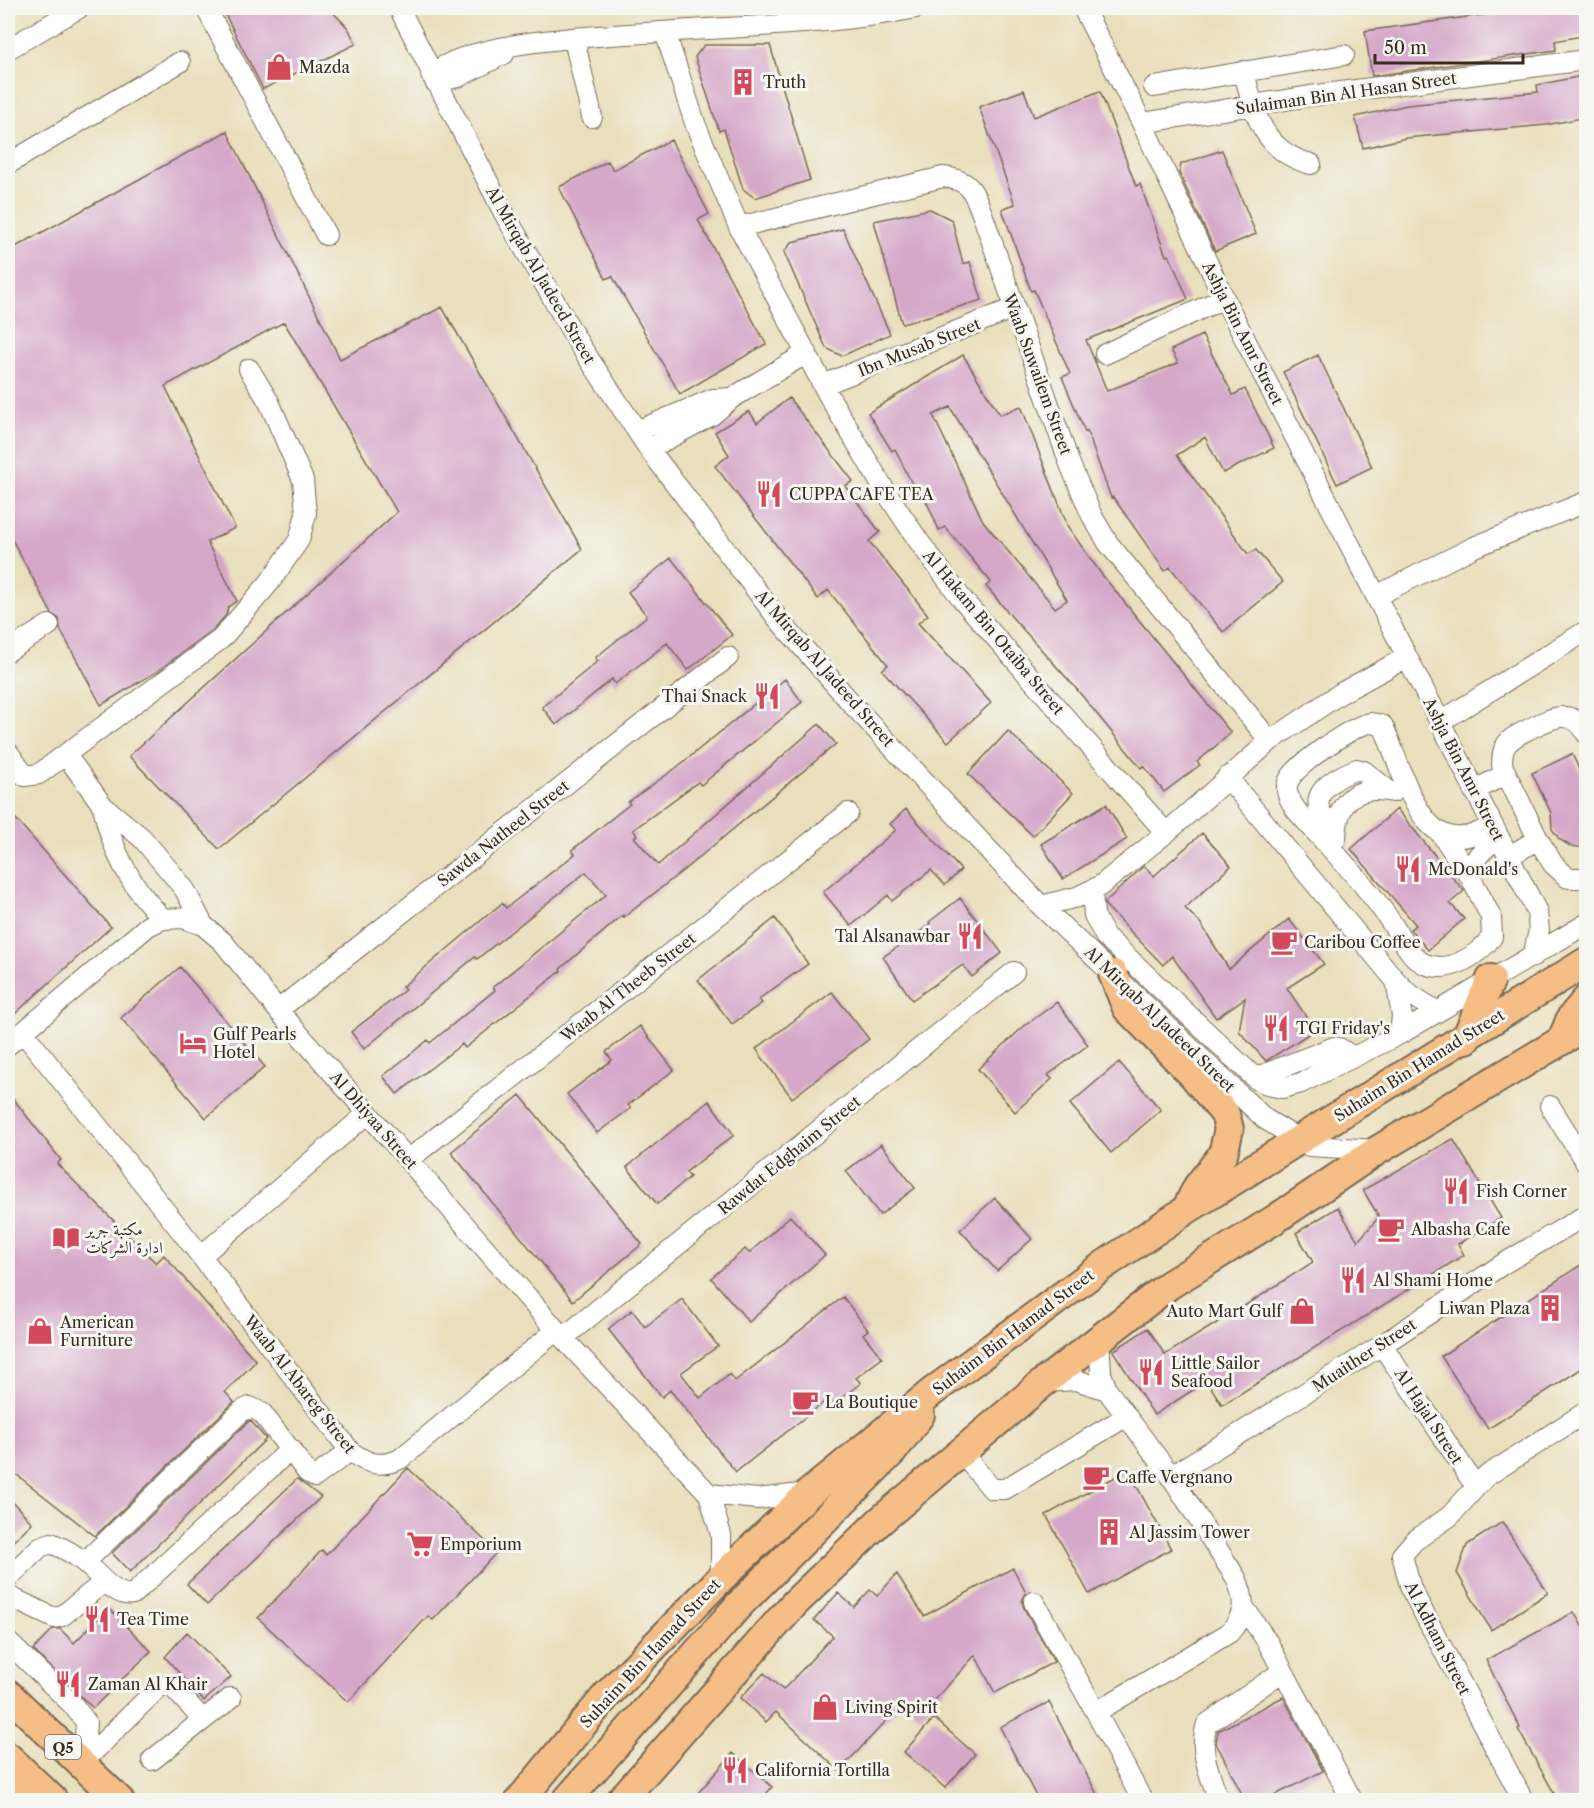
<svg xmlns="http://www.w3.org/2000/svg" width="1594" height="1808" font-family="'Libre Caslon Text',Amiri,serif">
<rect width="100%" height="100%" fill="#f6f6f2"/>
<filter id="ink" filterUnits="userSpaceOnUse"><feTurbulence type="fractalNoise" baseFrequency=".0167" numOctaves="2"/><feDisplacementMap in="SourceGraphic" scale="12" xChannelSelector="R" yChannelSelector="G"/><feConvolveMatrix kernelMatrix="1 2 1 2 8 2 1 2 1" color-interpolation-filters="sRGB"/></filter>
<filter id="wash" filterUnits="userSpaceOnUse"><feTurbulence type="fractalNoise" baseFrequency=".008" numOctaves="4" result="noise"/><feDisplacementMap in="SourceGraphic" scale="24" xChannelSelector="R" yChannelSelector="G"/><feGaussianBlur stdDeviation="1.35" result="paint"/><feColorMatrix in="noise" values="0 0 0 0 0 0 0 0 0 0 0 0 0 0 0 0 0 1.4 0 .05"/><feComposite in="paint" operator="in"/></filter>
<g filter="url(#wash)">
<rect width="100%" height="100%" fill="#eadfbc"/>
<g id="blocks">
<!-- building -->
<path fill="#d5a8c9" fill-rule="evenodd" d="M222 8H329L348 28 356 44 263 89Z
M1533 8H1587V35L1555 41 1556 50 1372 76 1365 31Z
M704 45H770L810 180 755 198 743 189 724 129 719 131 695 57Z
M1587 75V117L1546 125 1406 138 1363 148 1355 117 1407 105 1538 92 1537 85Z
M1024 90 1034 117 1100 91 1136 186 1140 184 1166 256 1169 255 1188 299 1086 340 1107 391 1178 363 1171 350 1202 335 1233 395 1245 389 1274 448 1223 473 1205 437 1177 455 1248 554 1256 550 1283 582 1223 632 1170 567 1165 571 1113 497 1111 498 1087 431 1085 432 1062 377 1070 374 1034 290 1031 291 1002 209 1015 204 979 107Z
M227 131 340 359 442 307 582 549 219 849 129 756 397 512 284 322 165 386 235 528 207 542 237 601 228 607 226 615 213 630 156 672 101 705 60 629 59 619 52 614 8 532V251Z
M671 140 709 214 698 220 766 344 680 394 612 276 606 279 559 187 608 161 613 170Z
M1222 150 1256 234 1215 251 1179 173 1181 164Z
M930 209 952 220 963 264 970 262 982 300 902 324 874 221Z
M843 229 890 334 842 356 826 348 784 252 792 242Z
M963 355 1000 415 1021 406 1068 527 1099 571 1231 733 1197 762 1200 765 1164 792 1144 766 1141 768 1074 686 1011 616 986 586 991 582 945 527 939 530 922 491 917 494 895 449 892 451 868 413ZM950 407 1067 600 1055 608 983 521 933 415Z
M1318 355 1372 467 1337 484 1283 372Z
M789 398 853 481 845 486 880 532 869 541 928 615 918 623 991 703 948 742 882 670 888 665 828 590 818 599 715 466 729 455 715 432 749 411 757 423Z
M671 558 732 635 688 670 667 643 615 684 612 679 556 725 542 707 598 661 595 658 647 616 628 592Z
M785 679 802 702 701 785 698 782 633 830 637 835 634 837 658 865 819 724 836 744 685 869 624 917 623 915 560 969 561 971 465 1048 462 1044 397 1094 383 1076 428 1040 430 1043 495 990 493 987 606 895 586 872 477 959 475 957 364 1049 351 1032 405 990 402 987 502 903 506 908 575 854 572 850 630 804 628 802 676 768Z
M1008 731 1073 793 1033 836 968 774Z
M1572 754 1587 786V848L1570 846 1559 839 1552 829 1551 813 1532 773Z
M1106 804 1127 839 1063 879 1041 844Z
M906 809 961 870 945 885 931 870 892 901 888 895 851 926 823 892 896 830 890 824Z
M1397 809 1464 891 1450 903 1464 919 1428 950 1410 929 1416 925 1351 849Z
M8 810 111 927 8 1020Z
M1202 833 1231 866 1185 908 1201 924 1229 969 1289 919 1324 964 1287 988 1315 1030 1266 1061 1239 1031 1245 998 1216 1018 1172 956 1163 965 1105 905V902L1144 866 1154 876Z
M960 898 1002 953 972 977 963 965 912 1000 883 957 931 924 929 922Z
M775 918 808 964 759 999 762 1003 732 1024 698 980Z
M180 967 265 1067 206 1118 121 1018Z
M832 992 869 1039 792 1098 756 1049Z
M1057 1002 1088 1045 1048 1075 1052 1079 1015 1112 978 1069 1023 1027Z
M640 1026 674 1070 628 1105 631 1108 597 1133 567 1094 612 1060 606 1052Z
M1119 1062 1161 1110 1111 1153 1070 1104Z
M8 1092 61 1160 57 1164 156 1263 164 1255 256 1361 225 1392 234 1402 95 1536 8 1468Z
M520 1095 642 1244 573 1301 451 1152Z
M709 1101 734 1135 686 1172 690 1177 657 1204 627 1167Z
M1453 1139 1501 1218 1458 1244 1464 1255 1222 1405 1207 1381 1154 1415 1113 1351 1148 1328 1165 1355 1254 1300 1313 1262 1296 1233 1338 1207 1358 1241 1379 1217 1363 1190Z
M881 1144 915 1188 880 1215 846 1171Z
M995 1198 1032 1239 997 1271 960 1230Z
M790 1216 825 1255 749 1322 711 1278 745 1249 749 1253Z
M1587 1261V1365L1488 1429 1441 1356Z
M843 1297 868 1330 863 1334 882 1358 856 1378 861 1383 832 1405 828 1399 736 1472 670 1390 662 1397 608 1329 632 1310 645 1327 682 1299 718 1346 681 1373 700 1398 730 1374 735 1381Z
M250 1420 266 1439 130 1572 112 1553Z
M408 1468 497 1552 433 1620 428 1616 348 1702 258 1618 322 1550 326 1555Z
M1128 1470 1171 1549 1089 1594 1046 1515Z
M297 1479 321 1497 207 1605 187 1584Z
M8 1497 32 1523 8 1546Z
M1502 1522 1548 1593 1491 1630 1457 1573 1467 1545Z
M1013 1568 1026 1593 1022 1601 1024 1608 1054 1662 995 1693 975 1655 920 1717 903 1703 839 1771 776 1712 766 1722 740 1698 764 1673 783 1690 833 1636 814 1620 838 1593 854 1607 870 1590 877 1596 897 1574 924 1616Z
M109 1608 151 1651 93 1708 33 1650 53 1629H60L74 1643Z
M1574 1612 1587 1635V1800H1558L1518 1729 1520 1728 1486 1660Z
M187 1632 231 1677 204 1701 165 1657Z
M1283 1697 1323 1771 1265 1800H1245L1216 1743 1218 1731Z
M1049 1702 1100 1800H1038L1000 1727Z
M934 1718 975 1754 945 1788 904 1752Z
M733 1753 772 1787 761 1800H692Z"/>
</g>
</g>
<g filter="url(#ink)">
<use href="#blocks" fill-opacity="0" stroke="#786955" stroke-width="1.5"/>
<g fill="none" stroke-linecap="round" stroke-linejoin="round">
<defs>
<path id="minor" d="M206 8 326 235
M399 8 504 213 579 344 649 449 778 619 853 705 1041 906 1265 1119 1309 1146 1378 1150
M1083 8 1142 123 1224 298 1537 912 1539 930 1533 957
M665 32 696 126 739 227 830 398 884 489 920 543 962 599 1166 833
M574 39 592 117
M8 49 79 8
M1244 71C1254 115 1264 152 1311 164
M431 75C470 39 606 36 661 32 746 26 833 25 916 8
M435 82 458 77 504 54
M1154 87 1344 55
M1142 123 1310 96 1586 60
M8 164 180 62
M739 227 943 177C972 180 974 193 984 219L1069 462 1092 516 1108 543 1270 741
M1105 354 1224 298
M823 385 1014 308
M637 431 713 399 732 398
M649 449 712 415 732 398 807 353
M1376 596 1474 547 1586 502
M8 651 49 625
M1440 722 1586 631
M1586 733C1573 707 1551 718 1531 728 1522 733 1510 737 1505 747 1502 753 1502 759 1502 765L1538 839 1553 864 1568 878H1586
M8 752 25 776 39 774 221 639 269 583 299 540 306 514 303 480 269 402 249 369
M66 755 103 806 142 838 173 875 185 890 203 925
M1227 777 1396 981 1408 993 1436 1011
M1474 791 1505 774
M103 806C112 851 130 886 163 919
M1492 825C1421 872 1405 772 1383 726 1379 725 1374 723 1370 723 1352 726 1297 764 1289 780 1283 791 1291 802 1296 810 1330 849 1369 886 1396 930 1404 942 1411 958 1425 964 1450 974 1477 956 1492 937L1491 917 1470 876C1472 858 1484 848 1499 838
M1442 835 1470 876
M1336 836C1331 827 1321 816 1319 807 1314 788 1343 774 1357 769L1364 771 1389 791
M1336 839C1337 801 1354 784 1393 792
M1508 857 1538 839
M1092 891 1094 915 1105 936 1255 1078 1267 1085 1282 1088 1301 1083 1400 1034 1586 924
M1041 906 1077 897 1100 886 1166 833 1270 741 1341 693 1407 657
M1396 981 1402 1016 1400 1034
M278 1010 728 657
M23 1032 201 1256 350 1451C367 1464 380 1468 400 1459L557 1330
M8 1045 148 926 163 919 183 918 203 925 223 942 278 1010 563 1338 709 1494 721 1535V1578
M1255 1078 1334 1047 1339 1048 1353 1057
M1550 1106 1586 1163
M408 1160 848 813
M201 1256 368 1113
M563 1338 1014 972
M1382 1345 1476 1487
M1044 1382 1076 1380 1107 1390
M961 1452 992 1489H1005L1127 1416
M1171 1476 1382 1345 1503 1264 1586 1215
M709 1494 757 1499 809 1493
M85 1562 243 1410 250 1407 262 1413 307 1472 315 1477 350 1451
M8 1578 40 1547 51 1543C63 1548 76 1555 85 1563 98 1573 115 1598 133 1594L291 1449
M8 1596 54 1618 62 1616 104 1582
M1034 1602 1096 1712 1142 1800
M1245 1609 1267 1641 1352 1800
M8 1642 72 1704 86 1722 85 1738 72 1755
M1096 1712 1229 1633C1246 1614 1246 1601 1236 1578L1171 1476 1107 1390 1101 1373 1099 1338
M152 1760 231 1698
M81 1764 159 1687 171 1685 203 1720
M1219 1800C1210 1775 1198 1751 1207 1724L1283 1671
M1523 1800 1411 1589 1402 1555 1414 1541 1450 1516 1485 1477 1586 1412"/>
<path id="highway" d="M1113 974 1127 1008 1193 1075 1225 1114 1229 1129 1223 1154 1198 1186 1188 1206
M1466 1039 1491 979
M1562 1040 1571 1018 1586 1000
M8 1694 119 1800
M8 1757 53 1800
M8 1784 24 1800
M520 1800 606 1696 721 1578 809 1493 932 1392 1104 1265 1186 1210 1586 962
M567 1800 739 1605 893 1451 920 1415
M621 1800 794 1604 880 1521 1044 1382 1169 1285 1274 1220 1378 1150 1586 1026"/>
</defs>
<!-- minor casing -->
<use href="#minor" stroke="#786955" stroke-width="22"/>
<!-- highway casing -->
<use href="#highway" stroke="#786955" stroke-width="32"/>
<!-- minor -->
<use href="#minor" stroke="#fff" stroke-width="20"/>
<!-- highway -->
<use href="#highway" stroke="#f6be87" stroke-width="28"/>
</g>
</g>
<!-- icons -->
<defs>
<symbol id="shop-bare" viewBox="-9 -9 18 18"><path d="M-5-2.5h2.3a2.7 3.5 0 0 1 5.4 0H5L5.5 6h-11ZM-1.5-2.5h3a1.5 2.3 0 0 0-3 0Z" fill="#d1495b" stroke="#f6f6f2" stroke-width="2.5" paint-order="stroke"/></symbol>
<symbol id="building-bare" viewBox="-9 -9 18 18"><path d="M-4-6H4V6H1V3H-1V6H-4ZM-2.5-4.3h1.7v1.8h-1.7ZM.8-4.3h1.7v1.8H.8ZM-2.5-1h1.7V.8h-1.7ZM.8-1h1.7V.8H.8Z" fill="#d1495b" stroke="#f6f6f2" stroke-width="2.5" paint-order="stroke"/></symbol>
<symbol id="restaurant-bare" viewBox="-9 -9 18 18"><path d="M-5-6h1v4h1v-4h1v4h1v-4h1v5L-1.5 .5V6h-2V.5L-5-1ZM5-6V6H3V1.5H1.5Q1.5-4 5-6Z" fill="#d1495b" stroke="#f6f6f2" stroke-width="2.5" paint-order="stroke"/></symbol>
<symbol id="cafe-bare" viewBox="-9 -9 18 18"><path d="M-5.5-4.5H6V0H3Q3 3.5 0 3.5H-2.5Q-5.5 3.5-5.5 0ZM3-3.2v2h1.7v-2ZM-6 4.5H4V6H-6Z" fill="#d1495b" stroke="#f6f6f2" stroke-width="2.5" paint-order="stroke"/></symbol>
<symbol id="hotel-bare" viewBox="-9 -9 18 18"><path d="M-6-4.5h1.5V1H6V5H4.5V3h-9V5H-6ZM-4 0a1.8 1.8 0 1 1 3.6 0ZM.5 0V-2.5h3Q6-2.5 6 0Z" fill="#d1495b" stroke="#f6f6f2" stroke-width="2.5" paint-order="stroke"/></symbol>
<symbol id="library-bare" viewBox="-9 -9 18 18"><path d="M-6-4Q-3-5.5-.7-3.5V5Q-3 3-6 4ZM6-4Q3-5.5 .7-3.5V5Q3 3 6 4Z" fill="#d1495b" stroke="#f6f6f2" stroke-width="2.5" paint-order="stroke"/></symbol>
<symbol id="supermarket-bare" viewBox="-9 -9 18 18"><path d="M-6-5.5h2.5l.6 2H6L4.5 2H-2.5L-4.4-4H-6ZM-1.5 3.2a1.3 1.3 0 1 0 .1 0ZM3 3.2a1.3 1.3 0 1 0 .1 0Z" fill="#d1495b" stroke="#f6f6f2" stroke-width="2.5" paint-order="stroke"/></symbol>
</defs>
<g fill-rule="evenodd">
<use href="#shop-bare" x="260" y="48" width="38" height="38"/>
<use href="#building-bare" x="724" y="63" width="38" height="38"/>
<use href="#restaurant-bare" x="750" y="475" width="38" height="38"/>
<use href="#restaurant-bare" x="748" y="677" width="38" height="38"/>
<use href="#restaurant-bare" x="1389" y="850" width="38" height="38"/>
<use href="#restaurant-bare" x="951" y="917" width="38" height="38"/>
<use href="#cafe-bare" x="1265" y="923" width="38" height="38"/>
<use href="#restaurant-bare" x="1257" y="1009" width="38" height="38"/>
<use href="#hotel-bare" x="174" y="1024" width="38" height="38"/>
<use href="#restaurant-bare" x="1437" y="1172" width="38" height="38"/>
<use href="#cafe-bare" x="1372" y="1210" width="38" height="38"/>
<use href="#library-bare" x="47" y="1219" width="38" height="38"/>
<use href="#restaurant-bare" x="1334" y="1261" width="38" height="38"/>
<use href="#building-bare" x="1531" y="1289" width="38" height="38"/>
<use href="#shop-bare" x="1283" y="1292" width="38" height="38"/>
<use href="#shop-bare" x="21" y="1312" width="38" height="38"/>
<use href="#restaurant-bare" x="1132" y="1353" width="38" height="38"/>
<use href="#cafe-bare" x="786" y="1383" width="38" height="38"/>
<use href="#cafe-bare" x="1077" y="1458" width="38" height="38"/>
<use href="#building-bare" x="1090" y="1513" width="38" height="38"/>
<use href="#supermarket-bare" x="401" y="1525" width="38" height="38"/>
<use href="#restaurant-bare" x="78" y="1600" width="38" height="38"/>
<use href="#restaurant-bare" x="49" y="1665" width="38" height="38"/>
<use href="#shop-bare" x="806" y="1688" width="38" height="38"/>
<use href="#restaurant-bare" x="716" y="1751" width="38" height="38"/>
</g>
<g text-anchor="middle" dominant-baseline="central" stroke-width="6" stroke-linejoin="round" paint-order="stroke">
<!-- shield labels -->
<rect fill="#f6f6f2" stroke="#73675e" stroke-width="1.5" x="45" y="1735" width="36" height="24" rx="4.5"/>
<g font-size="15" font-weight="bold" fill="#3b2a1e">
<text x="63" y="1747">Q5</text>
</g>
<!-- poi labels -->
<g font-size="16" fill="#3b2a1e" stroke="#f6f6f2" text-anchor="start">
<text x="299" y="67">Mazda</text>
<text x="763" y="82">Truth</text>
<text x="789" y="494">CUPPA CAFE TEA</text>
<text x="747" y="696" text-anchor="end">Thai Snack</text>
<text x="1428" y="869">McDonald's</text>
<text x="950" y="936" text-anchor="end">Tal Alsanawbar</text>
<text x="1304" y="942">Caribou Coffee</text>
<text x="1296" y="1028">TGI Friday's</text>
<text x="213" y="1034">Gulf Pearls<tspan x="213" dy="18">Hotel</tspan></text>
<text x="1476" y="1191">Fish Corner</text>
<text x="86" y="1229">مكتبة جرير<tspan x="86" dy="18">ادارة الشركات</tspan></text>
<text x="1411" y="1229">Albasha Cafe</text>
<text x="1373" y="1280">Al Shami Home</text>
<text x="1530" y="1308" text-anchor="end">Liwan Plaza</text>
<text x="1282" y="1311" text-anchor="end">Auto Mart Gulf</text>
<text x="60" y="1322">American<tspan x="60" dy="18">Furniture</tspan></text>
<text x="1171" y="1363">Little Sailor<tspan x="1171" dy="18">Seafood</tspan></text>
<text x="825" y="1402">La Boutique</text>
<text x="1116" y="1477">Caffe Vergnano</text>
<text x="1129" y="1532">Al Jassim Tower</text>
<text x="440" y="1544">Emporium</text>
<text x="117" y="1619">Tea Time</text>
<text x="88" y="1684">Zaman Al Khair</text>
<text x="845" y="1707">Living Spirit</text>
<text x="755" y="1770">California Tortilla</text>
</g>
<!-- street labels -->
<g font-size="16" fill="#3b2a1e" stroke="#f6f6f2">
<text transform="translate(1346 93) rotate(-8)">Sulaiman Bin Al Hasan Street</text>
<text transform="translate(541 275) rotate(60)">Al Mirqab Al Jadeed Street</text>
<text transform="translate(1243 333) rotate(63)">Ashja Bin Amr Street</text>
<text transform="translate(919 347) rotate(-22)">Ibn Musab Street</text>
<text transform="translate(1038 374) rotate(70)">Waab Suwailem Street</text>
<text transform="translate(994 632) rotate(50)">Al Hakam Bin Otaiba Street</text>
<text transform="translate(825 668) rotate(49)">Al Mirqab Al Jadeed Street</text>
<text transform="translate(1464 769) rotate(63)">Ashja Bin Amr Street</text>
<text transform="translate(503 833) rotate(-38)">Sawda Natheel Street</text>
<text transform="translate(628 987) rotate(-38)">Waab Al Theeb Street</text>
<text transform="translate(1160 1019) rotate(44)">Al Mirqab Al Jadeed Street</text>
<text transform="translate(1419 1065) rotate(-32)">Suhaim Bin Hamad Street</text>
<text transform="translate(374 1120) rotate(49)">Al Dhiyaa Street</text>
<text transform="translate(789 1155) rotate(-39)">Rawdat Edghaim Street</text>
<text transform="translate(1013 1332) rotate(-37)">Suhaim Bin Hamad Street</text>
<text transform="translate(1364 1355) rotate(-33)">Muaither Street</text>
<text transform="translate(300 1384) rotate(52)">Waab Al Abareg Street</text>
<text transform="translate(1429 1416) rotate(57)">Al Hajal Street</text>
<text transform="translate(1438 1638) rotate(63)">Al Adham Street</text>
<text transform="translate(650 1653) rotate(-47)">Suhaim Bin Hamad Street</text>
</g>
</g>
<!-- margin -->
<rect width="1594" height="1808" fill="none" stroke="#f6f6f2" stroke-width="30"/>
<!-- scale -->
<path d="M1375 54v9h148v-9" fill="none" stroke="#3b2a1e" stroke-width="3"/>
<text x="1384" y="54" font-size="18" fill="#3b2a1e" stroke="#f6f6f2" stroke-width="4.5" paint-order="stroke">50 m</text>
</svg>
